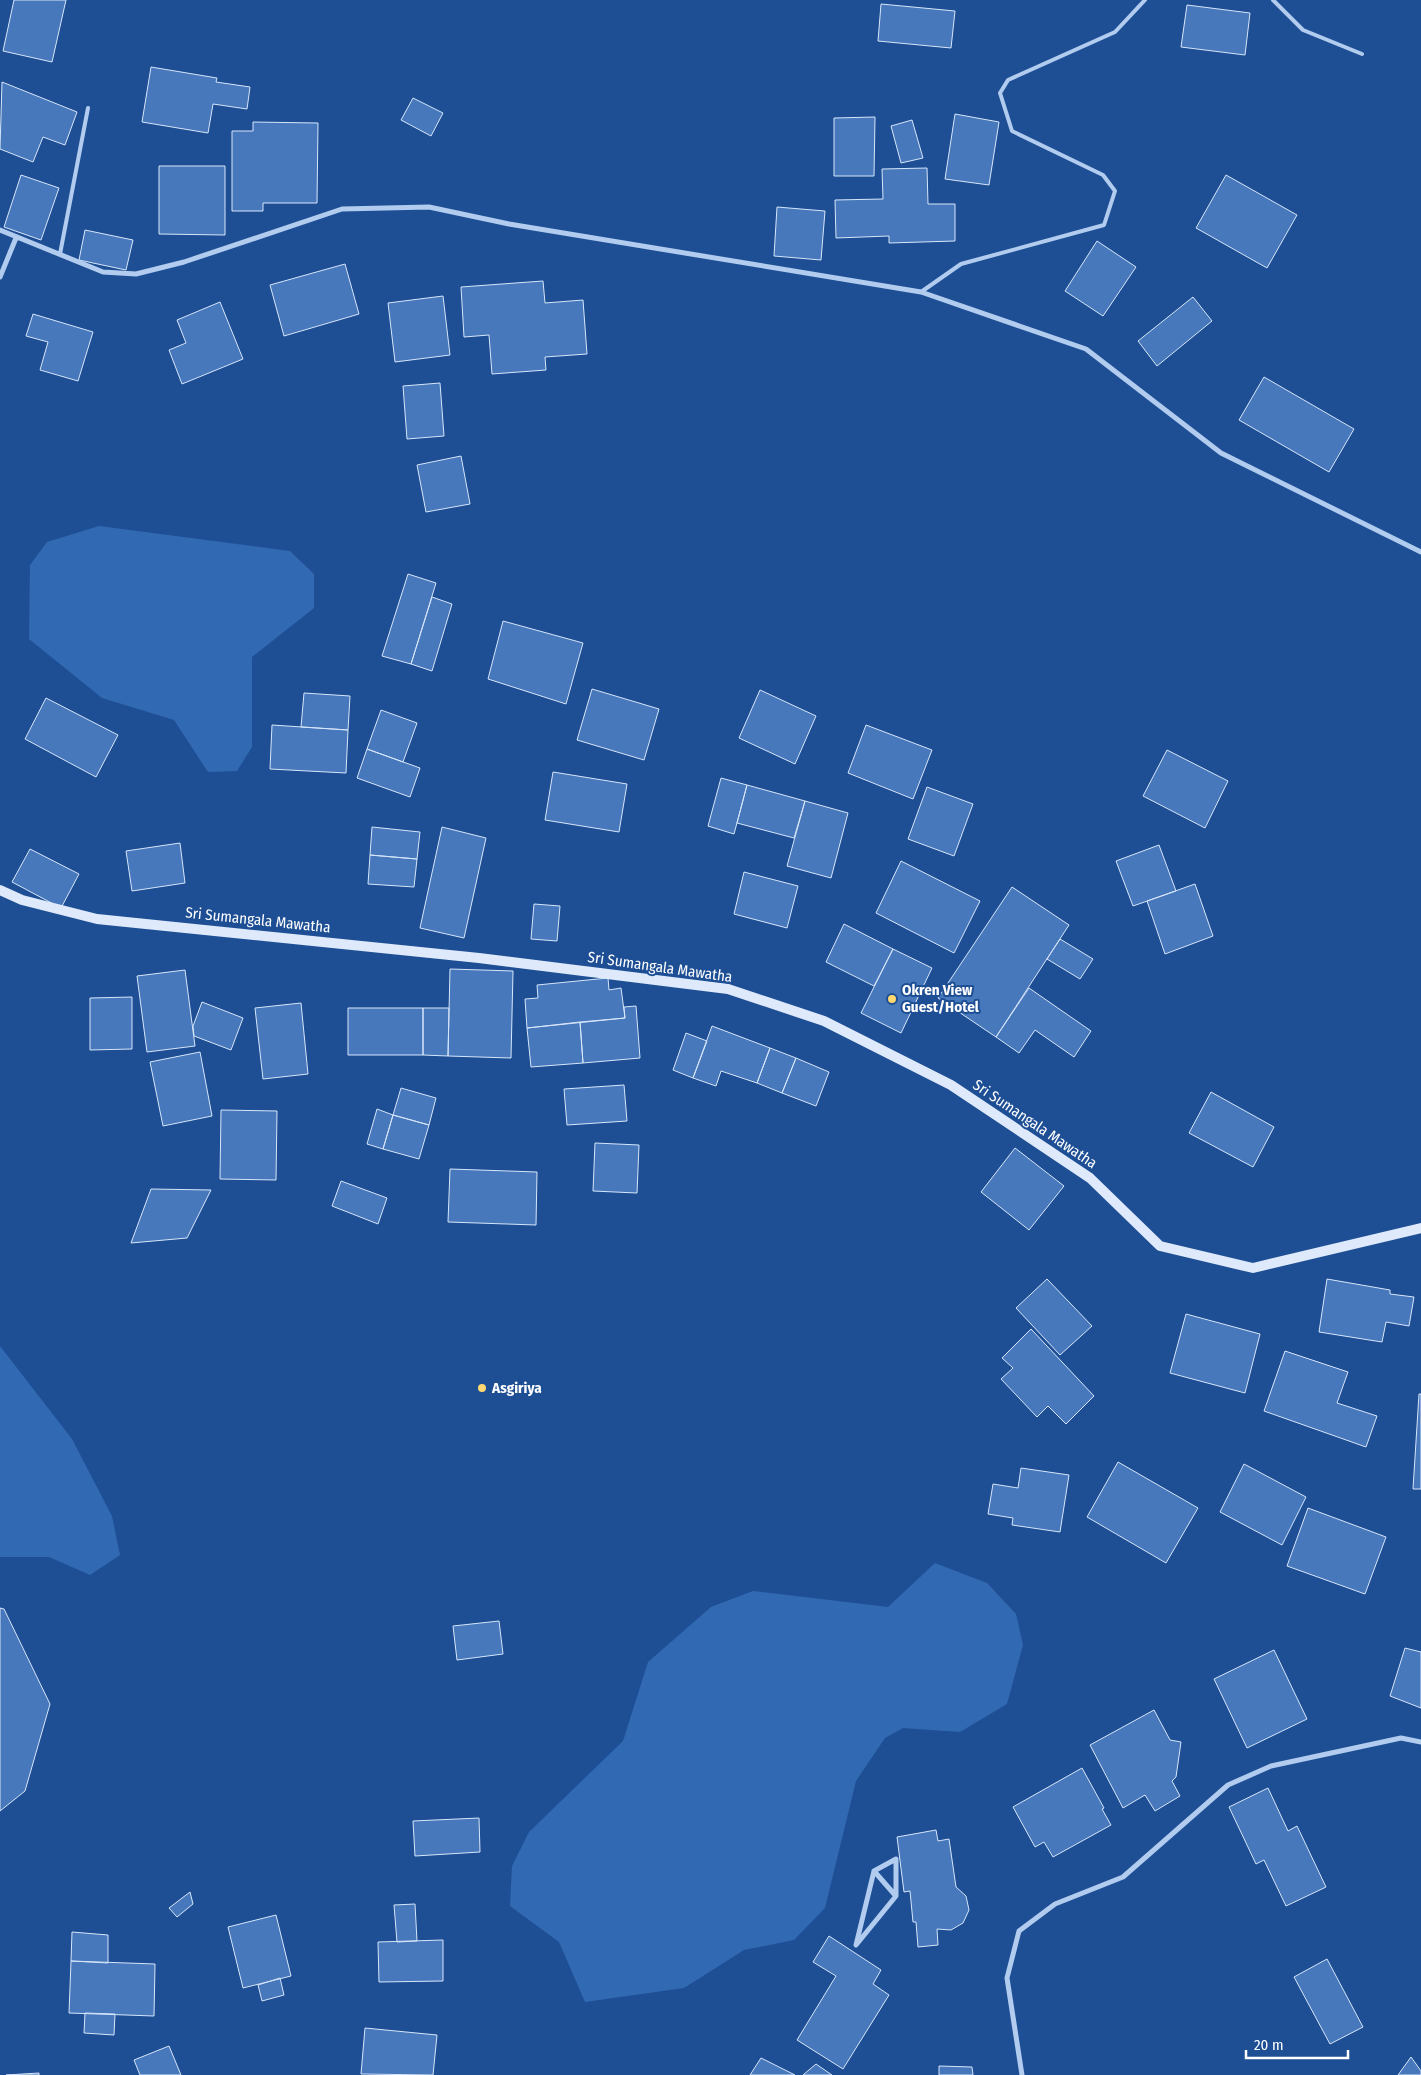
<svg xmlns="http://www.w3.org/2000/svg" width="1421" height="2075" font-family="'Fira Sans Condensed',sans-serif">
<rect width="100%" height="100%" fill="#1e4f95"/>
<!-- green -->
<path fill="#3269b3" d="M99 526 290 551 314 574V608L252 657V747L237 771 208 772 174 720 102 698 29 639 30 565 47 542Z
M0 1346 72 1439 112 1516 120 1555 90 1575 49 1557H0Z
M935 1563 987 1583 1016 1614 1023 1645 1007 1704 960 1732 903 1728 885 1738 856 1781 825 1908 794 1940 744 1950 684 1988 585 2002 559 1942 510 1906 512 1866 529 1832 623 1741 648 1662 711 1607 753 1591 888 1607Z"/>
<!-- building -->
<path fill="#4678bb" stroke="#d7e6fa" d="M14 0H66L52 62 3 51Z
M881 4 955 11 951 48 878 41Z
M1187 5 1250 13 1245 55 1181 47Z
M151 67 217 78 216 82 250 87 247 109 213 104 208 133 142 122Z
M2 82 77 112 65 145 43 137 33 162 0 149Z
M413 98 443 113 431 136 401 120Z
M955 114 999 122 989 185 945 179Z
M875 117 874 176H834V118Z
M912 120 923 158 901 163 891 126Z
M253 122 318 123 317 203H263V211H232V131H253Z
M159 166H225V235L159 234Z
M927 168 928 204H955V241L889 243V236L836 238 835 200 883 199 882 169Z
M21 175 59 188 41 240 4 227Z
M1226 175 1297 215 1267 268 1196 228Z
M777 207 825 211 821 260 774 256Z
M85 230 133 240 126 270 79 260Z
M1097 241 1136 267 1103 316 1065 291Z
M345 264 359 314 284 336 270 285Z
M543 281 545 303 583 300 587 354 545 357 546 370 492 374 489 335 464 337 461 287Z
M443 296 450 355 395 362 388 303Z
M1193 297 1212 321 1157 366 1138 341Z
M220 302 243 359 182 384 169 350 186 343 177 320Z
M33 314 93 332 78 381 40 370 48 342 26 336Z
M1264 377 1354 429 1329 472 1239 420Z
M440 383 444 436 407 439 403 386Z
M461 456 470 504 426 512 417 465Z
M408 574 436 583 411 664 382 656Z
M432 597 452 604 432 671 411 664Z
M503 621 583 643 566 704 488 679Z
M592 689 659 709 644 760 577 740Z
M760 690 816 716 795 764 739 738Z
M304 693 350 696 348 730 301 727Z
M46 698 118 735 96 777 25 739Z
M381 710 417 723 403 762 367 749Z
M272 725 348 730 346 773 270 769Z
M866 725 932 750 913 799 848 773Z
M367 749 420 768 410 797 357 778Z
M1167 750 1228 781 1205 828 1143 796Z
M553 772 627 784 619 832 545 820Z
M721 778 747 785 734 834 708 826Z
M747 785 805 801 794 838 737 823Z
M927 787 973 804 954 856 908 839Z
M805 801 848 813 831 878 787 866Z
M372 827 420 832 417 859 370 855Z
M442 827 486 838 464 938 420 928Z
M180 843 185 883 132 891 126 851Z
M1159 845 1176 891 1133 906 1116 861Z
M30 849 79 874 61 908 12 882Z
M370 855 417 859 414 887 368 884Z
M901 861 980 901 954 953 876 913Z
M744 872 798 886 787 928 734 914Z
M1195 884 1213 936 1165 954 1147 901Z
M1012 887 1069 925 996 1037 938 998Z
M534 904 560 906 557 941 531 939Z
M844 924 893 949 874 986 826 962Z
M1060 939 1093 959 1080 979 1047 959Z
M893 949 932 968 901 1033 861 1013Z
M450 969 513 971 511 1058 448 1056Z
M185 970 195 1046 147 1052 137 976Z
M608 978 609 990 621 988 625 1018 527 1028 525 999 538 998 537 985Z
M1029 988 1091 1031 1074 1057 1035 1030 1019 1053 996 1037Z
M132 997V1049L90 1050V998Z
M202 1002 243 1018 231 1050 194 1036 193 1026Z
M301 1003 308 1074 263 1079 255 1008Z
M636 1006 640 1058 583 1063 580 1022 625 1018 624 1007Z
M348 1008H423V1055H348Z
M423 1008H449L448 1056 423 1055Z
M580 1022 583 1063 531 1067 527 1028Z
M712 1026 770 1048 757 1083 721 1071 716 1086 693 1078Z
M686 1033 707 1041 693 1078 673 1070Z
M770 1048 796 1058 782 1093 757 1083Z
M200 1052 212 1116 163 1126 150 1062Z
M796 1058 829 1072 816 1106 782 1093Z
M624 1085 627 1121 567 1125 564 1089Z
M401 1088 436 1098 429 1125 393 1115Z
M1211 1092 1274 1127 1253 1167 1189 1133Z
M377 1109 393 1115 383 1149 367 1144Z
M221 1110 277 1111 276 1180 220 1179Z
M393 1115 429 1125 419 1159 383 1149Z
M595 1143 639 1145 637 1193 593 1191Z
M1015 1148 1064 1186 1029 1230 981 1192Z
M450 1169 537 1172 536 1225 448 1222Z
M341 1181 387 1198 378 1224 332 1206Z
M151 1189 211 1190 187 1238 131 1243Z
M1047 1279 1092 1326 1060 1355 1016 1308Z
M1327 1279 1390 1290V1294L1414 1297 1409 1326 1386 1322 1382 1342 1319 1332Z
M1186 1314 1260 1334 1245 1393 1170 1373Z
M1031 1329 1094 1396 1066 1424 1048 1406 1037 1417 1001 1379 1013 1368 1002 1358Z
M1285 1351 1348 1372 1337 1403 1377 1416 1366 1447 1264 1411Z
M1419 1394H1421V1489H1413Z
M1118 1462 1198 1508 1166 1563 1087 1517Z
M1244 1464 1306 1497 1282 1545 1220 1512Z
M1021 1468 1069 1475 1060 1532 1012 1525 1013 1518 988 1514 993 1484 1018 1488Z
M1308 1508 1386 1537 1365 1594 1287 1566Z
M0 1608 4 1609 50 1704 25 1791 0 1811Z
M499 1621 503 1654 457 1660 453 1626Z
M1405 1648 1421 1652V1708L1390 1696Z
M1274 1650 1307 1719 1247 1748 1214 1679Z
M1154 1710 1170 1740 1181 1742 1176 1777 1172 1781 1180 1796 1155 1811 1145 1795 1123 1808 1090 1745Z
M1082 1768 1104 1808 1102 1809 1111 1825 1053 1857 1044 1842 1035 1847 1013 1807Z
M1268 1788 1288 1831 1297 1826 1326 1887 1286 1906 1264 1860 1256 1864 1229 1807Z
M479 1818 480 1852 415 1856 413 1821Z
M936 1830 938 1841 949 1839 956 1887 966 1896 969 1910 963 1923 951 1930 937 1929 938 1945 918 1947 916 1922H913L910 1891 904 1892 897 1837Z
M190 1892 193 1904 177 1917 169 1908Z
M415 1904 417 1941 397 1942 394 1905Z
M276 1915 291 1976 243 1988 228 1927Z
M72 1932 108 1935V1963L71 1961Z
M829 1936 881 1970 873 1984 889 1995 843 2069 797 2040 836 1976 813 1962Z
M443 1940V1981L379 1982 378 1942Z
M1327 1959 1363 2027 1330 2044 1294 1977Z
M71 1961 155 1964 154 2016 69 2013Z
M280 1978 284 1995 262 2001 258 1985Z
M85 2013 115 2014 114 2035 84 2033Z
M365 2028 437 2035 433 2075 361 2074Z
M169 2046 181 2075H140L134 2060Z
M1411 2057 1421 2071V2075H1398Z
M761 2058 795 2075H750Z
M816 2064 832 2075H803Z
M939 2066 972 2067 973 2075H939Z
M39 2073V2075H6Z"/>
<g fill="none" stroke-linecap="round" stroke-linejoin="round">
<!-- lane -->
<path stroke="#b1ccef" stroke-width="4" d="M1273 0 1303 30 1362 54
M60 254 88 108
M921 292 961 264 1104 225 1115 191 1103 175 1012 131 1000 93 1008 80 1115 32 1145 0"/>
<!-- street -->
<path stroke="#b1ccef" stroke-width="5" d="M0 230 103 272 136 274 184 262 342 209 429 207 509 224 921 292 1086 349 1221 453 1421 552
M0 277 16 238
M896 1859V1896L856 1945 874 1871Z
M874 1871 895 1895
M1022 2075 1007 1978 1019 1931 1055 1904 1123 1877 1228 1785 1271 1766 1401 1738 1421 1742"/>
<!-- secondary -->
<path stroke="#deeafb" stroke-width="10" d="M0 890 22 900 97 919 479 958 728 989 824 1021 951 1085 1090 1178 1160 1246 1253 1268 1421 1228"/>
</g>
<!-- markers -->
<g fill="#fdd870" stroke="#1e4f95" stroke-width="2">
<circle cx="892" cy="999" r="5"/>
<circle cx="482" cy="1388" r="5"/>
</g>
<g text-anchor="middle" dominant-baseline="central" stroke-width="4" stroke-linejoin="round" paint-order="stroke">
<!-- street labels -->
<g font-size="15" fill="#fff" stroke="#1e4f95">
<text transform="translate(258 920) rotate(6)">Sri Sumangala Mawatha</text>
<text transform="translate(660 967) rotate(8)">Sri Sumangala Mawatha</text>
<text transform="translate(1035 1124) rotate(34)">Sri Sumangala Mawatha</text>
</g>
<!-- poi labels -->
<g font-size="15" font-weight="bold" fill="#fff" stroke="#1e4f95" text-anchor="start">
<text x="902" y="990">Okren View<tspan x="902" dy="17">Guest/Hotel</tspan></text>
<text x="492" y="1388">Asgiriya</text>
</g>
</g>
<!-- scale -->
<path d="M1246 2050v8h102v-8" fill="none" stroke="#ffffff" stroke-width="2.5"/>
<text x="1254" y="2050" font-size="15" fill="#ffffff" stroke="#1e4f95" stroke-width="4" paint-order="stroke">20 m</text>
</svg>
